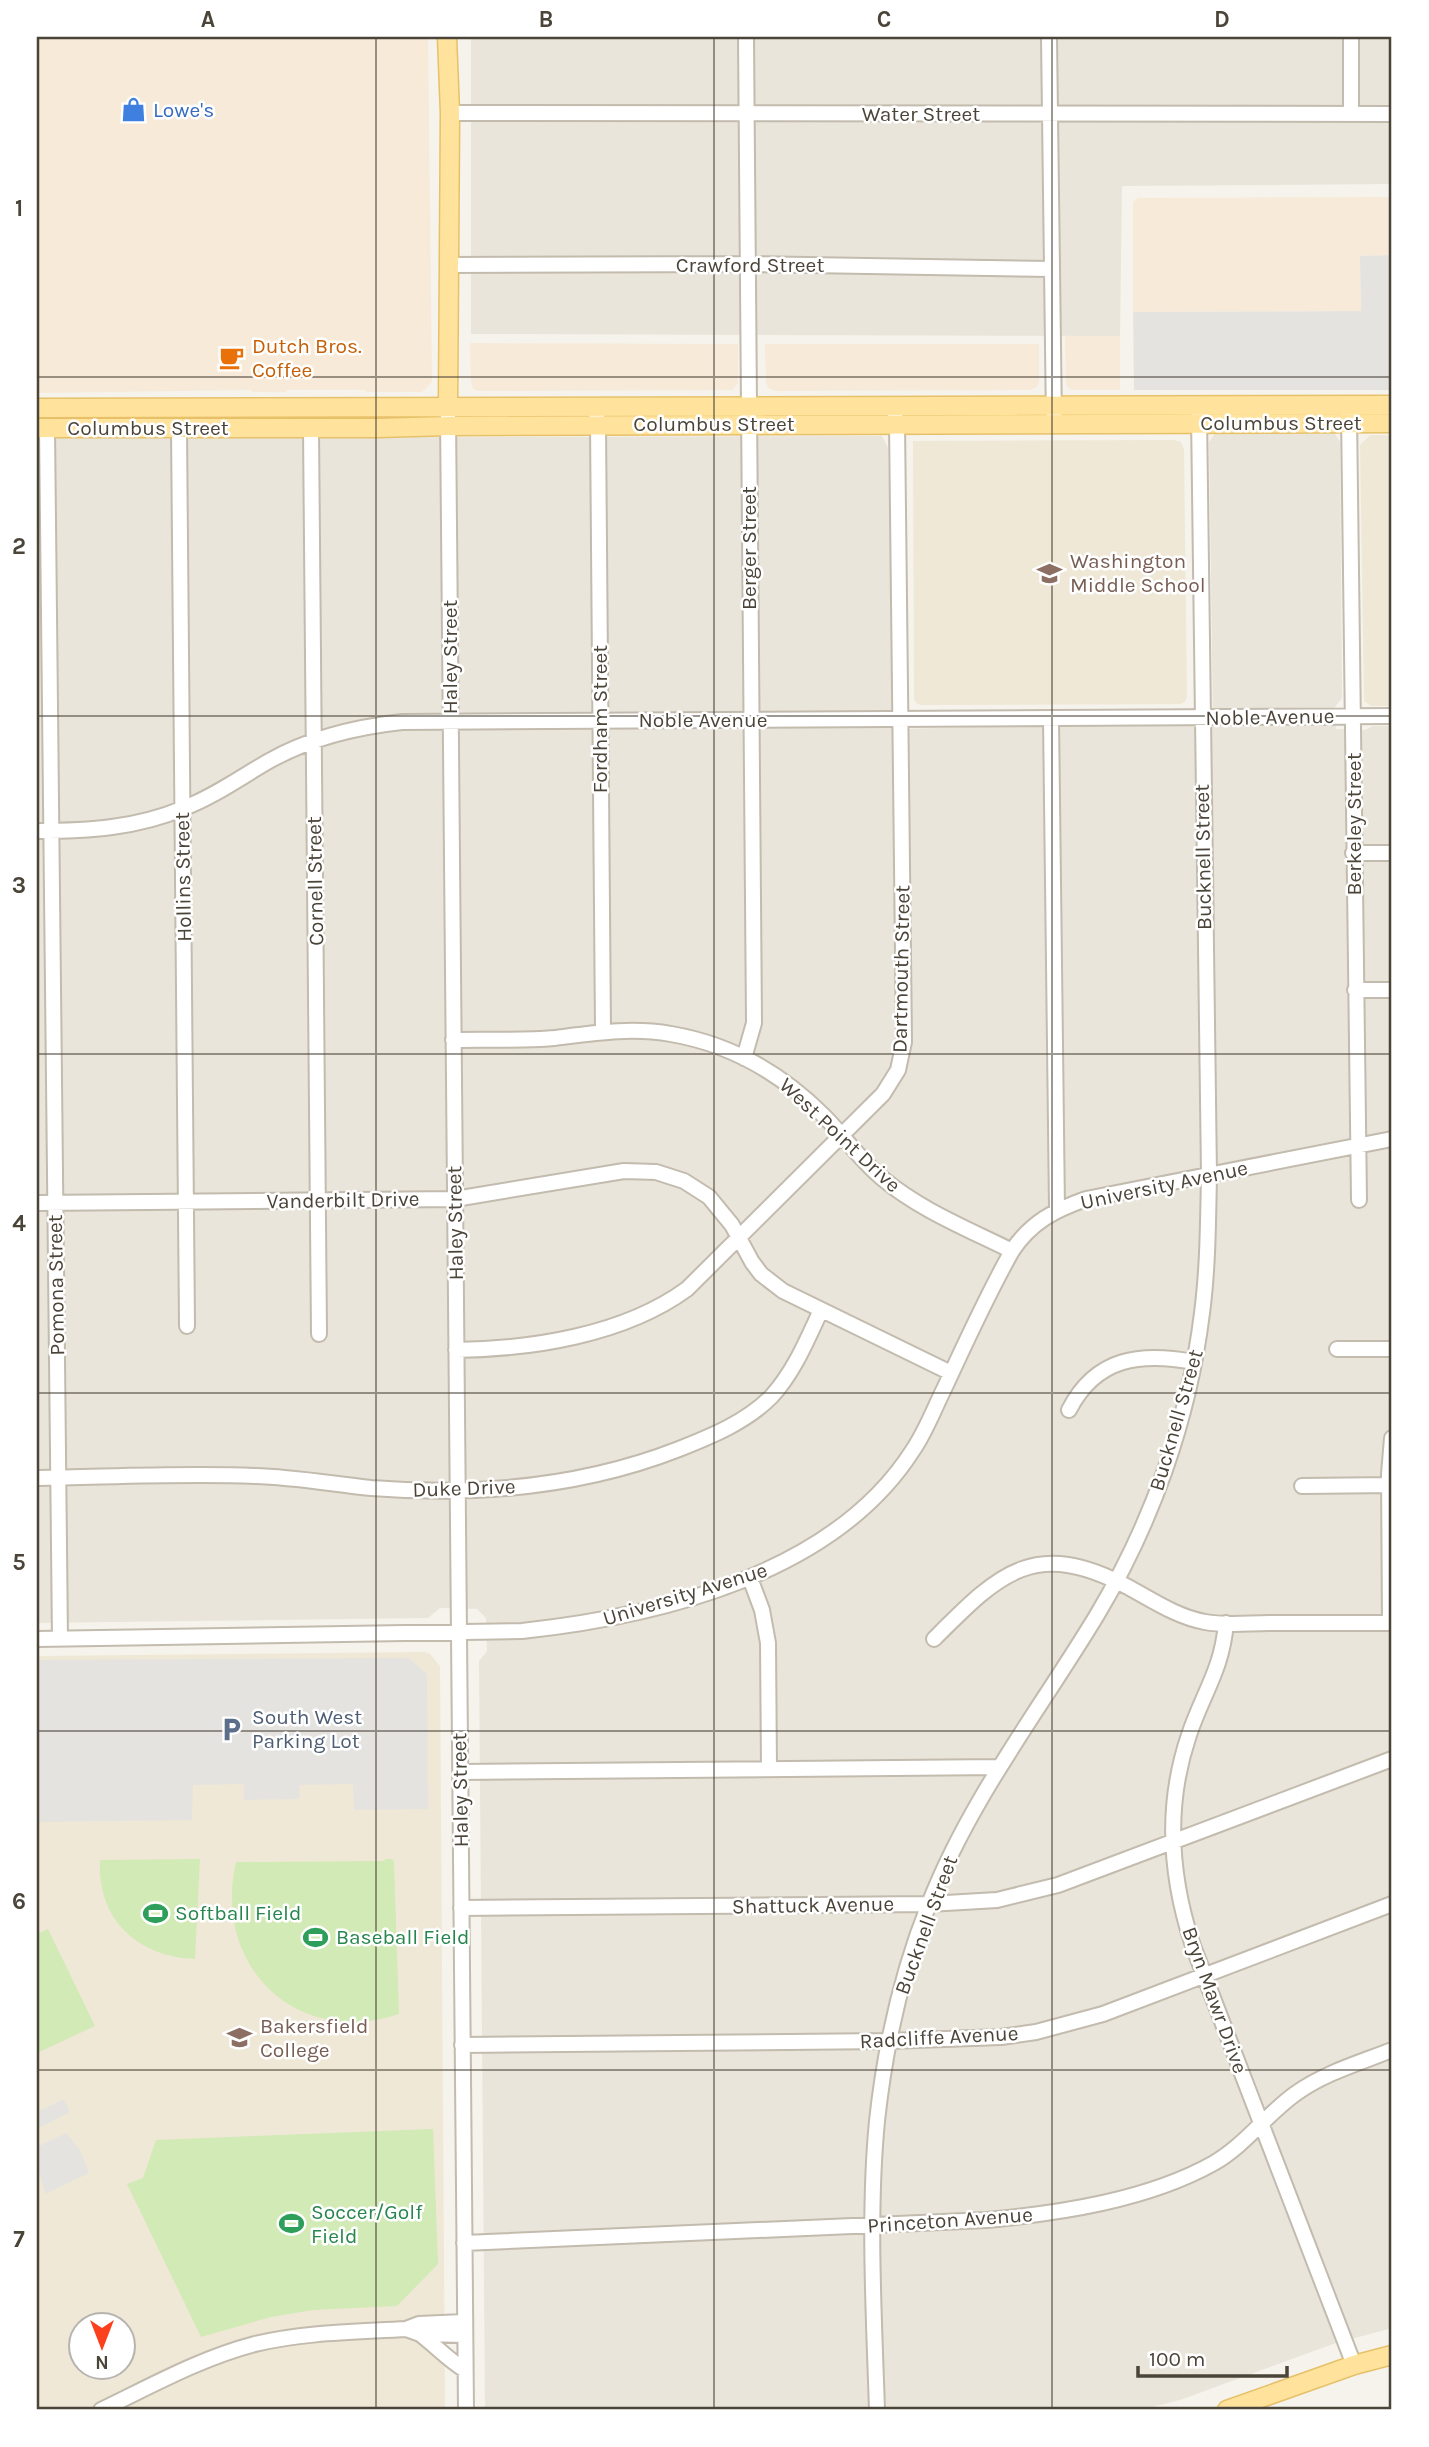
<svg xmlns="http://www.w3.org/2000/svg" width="1429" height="2447" font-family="Karla,sans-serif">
<rect width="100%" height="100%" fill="#f6f3ec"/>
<!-- residential -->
<path fill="#eae5da" d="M471 37H1392V184L1122 186 1120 336 471 334Z
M1215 434H1335L1340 442 1342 698 1335 707 1336 729 1365 730 1373 726H1392V2328L1333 2344 1183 2399 1141 2410H485L479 1661 487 1651 486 1618 477 1609 440 1608 428 1618 37 1623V438L882 436 888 448 895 728 901 729 1213 720 1209 442Z"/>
<!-- commercial -->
<path fill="#f7ead8" d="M37 37H428L432 382 422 392H365V390H287L286 392H252V390L37 393Z
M1392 197V255L1360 256 1361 311 1133 312V202L1138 198Z
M1065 336H1120V390H1074L1068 388 1066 382Z
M470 343 738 344V383L732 390 478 391 473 389 471 382Z
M765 344H1039V382L1037 387 1030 390 775 391 768 388 766 382Z"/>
<!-- education -->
<path fill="#efe8d6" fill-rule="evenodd" d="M1370 435H1392V706H1371L1364 701 1360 445Z
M1174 440 1181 442 1184 449 1187 697 1185 702 1180 704 921 705 916 703 914 698 913 441Z
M425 1652 430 1654 440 1666 445 2410H37V1656ZM80 2324H122V2366H80Z"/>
<!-- green -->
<path fill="#d2eab5" d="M200 1859 195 1959C138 1957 97 1920 100 1860Z
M386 1859H392L394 1862 399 2014C296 2048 212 1966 236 1862L383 1861Z
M48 1929 95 2026 37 2053V1934Z
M433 2129 438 2264 397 2306 313 2310 271 2317 201 2337 127 2184 143 2178 156 2140Z"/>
<!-- parking -->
<path fill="#e5e3e0" d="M1392 255V390H1134L1133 312 1361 311 1360 256Z
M409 1658 427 1674 428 1809 354 1810 353 1784 300 1785 299 1799 244 1800V1784L193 1785 192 1820 37 1822V1660Z
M64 2099 70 2112 37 2129V2112Z
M66 2133 80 2150 89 2173 45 2194 37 2164V2147Z"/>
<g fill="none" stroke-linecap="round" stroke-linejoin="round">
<defs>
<path id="minor" d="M1049 37 1054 423
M1351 37V114
M450 113 1392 114
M448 265 747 264 1052 269
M595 406 598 424 603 1031
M1349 414 1359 1200
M448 415 466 2410
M47 428 60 1639
M179 429 187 1326
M311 429 319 1334
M1051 718 1057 1209
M37 831C88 831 137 828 184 808 215 796 241 777 269 761 310 738 355 727 402 722L1392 716
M1353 853H1392
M1355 990H1392
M453 1040C487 1039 521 1041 554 1038 594 1033 631 1027 671 1034 730 1044 782 1074 824 1116 844 1136 860 1160 882 1178 920 1210 968 1229 1012 1251
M744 1058 754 1023 746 37
M37 1203 455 1199 624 1171 656 1172 684 1181 709 1197 732 1225 752 1262 761 1274 783 1291 951 1373
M1337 1349H1392
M456 1350C532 1349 624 1335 687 1289L883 1094 898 1070 904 1042 897 423 893 406
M1069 1410C1096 1357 1141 1352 1194 1362
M37 1478C109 1477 182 1473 255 1476 294 1477 332 1484 371 1488 474 1496 582 1487 679 1449 712 1436 746 1422 771 1397 794 1372 807 1340 821 1310
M1302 1486 1392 1485
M750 1578 762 1610 768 1643 769 1769
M1226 1623C1222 1670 1203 1693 1189 1735 1165 1805 1170 1877 1193 1946L1354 2365
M1390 1623 1389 1474 1392 1438
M37 1639 522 1631C660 1616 834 1574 913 1450 926 1431 934 1409 944 1389 966 1342 987 1295 1012 1251 1031 1222 1055 1210 1086 1199L1392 1139
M934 1639C999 1574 1034 1537 1128 1587 1152 1600 1177 1617 1205 1622 1226 1626 1248 1623 1269 1623 1310 1623 1351 1623 1392 1623
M460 1772 999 1767
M461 1908 929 1904 997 1900 1058 1885 1392 1759
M462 2045 889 2041 1001 2037 1036 2032 1103 2014 1392 1904
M464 2243 987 2220C1061 2213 1148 2200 1214 2163 1245 2145 1266 2115 1295 2094 1324 2073 1359 2063 1392 2050
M406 2329 419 2324 464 2322
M420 2334C436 2346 448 2360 465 2370
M101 2410C151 2386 201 2358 255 2344 305 2332 356 2332 406 2329L420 2334 465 2335
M877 2410C874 2317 868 2214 877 2121 885 2047 901 1974 929 1904 970 1799 1039 1711 1097 1615 1152 1523 1189 1419 1202 1313 1208 1267 1208 1221 1209 1175L1199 414"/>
<path id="major" d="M447 37 450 113 448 407
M37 408 1392 405
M37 428H377L449 426 1392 423
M1227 2410 1354 2365 1392 2355"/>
</defs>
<!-- minor casing -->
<use href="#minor" stroke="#c2bbae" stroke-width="18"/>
<!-- major casing -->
<use href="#major" stroke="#e6c16a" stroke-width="21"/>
<!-- minor -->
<use href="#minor" stroke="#fff" stroke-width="14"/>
<!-- major -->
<use href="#major" stroke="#ffe39c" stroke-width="18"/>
</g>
<!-- grid -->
<path fill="none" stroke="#4b4439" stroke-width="2" stroke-opacity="0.55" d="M376 37V2410M714 37V2410M1052 37V2410M37 377H1392M37 716H1392M37 1054H1392M37 1393H1392M37 1731H1392M37 2070H1392"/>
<!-- icons -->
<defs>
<symbol id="shop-bare" viewBox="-9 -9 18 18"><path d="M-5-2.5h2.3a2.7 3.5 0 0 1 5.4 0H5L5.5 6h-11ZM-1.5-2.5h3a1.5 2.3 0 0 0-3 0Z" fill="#3f7fe0" stroke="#fff" stroke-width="2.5" paint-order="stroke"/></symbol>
<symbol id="cafe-bare" viewBox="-9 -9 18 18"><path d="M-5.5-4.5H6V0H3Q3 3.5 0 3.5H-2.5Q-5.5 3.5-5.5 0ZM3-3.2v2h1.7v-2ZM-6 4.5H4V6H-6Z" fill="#e8710a" stroke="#fff" stroke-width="2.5" paint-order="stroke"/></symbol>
<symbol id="school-bare" viewBox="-9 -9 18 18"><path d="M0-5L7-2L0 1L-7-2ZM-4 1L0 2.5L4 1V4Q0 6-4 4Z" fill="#8d6e63" stroke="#fff" stroke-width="2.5" paint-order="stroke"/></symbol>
<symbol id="parking-bare" viewBox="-9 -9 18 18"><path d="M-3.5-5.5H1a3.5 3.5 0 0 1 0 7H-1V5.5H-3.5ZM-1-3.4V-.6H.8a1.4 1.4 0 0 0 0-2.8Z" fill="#5c6f8a" stroke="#fff" stroke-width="2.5" paint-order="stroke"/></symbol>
<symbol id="stadium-bare" viewBox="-9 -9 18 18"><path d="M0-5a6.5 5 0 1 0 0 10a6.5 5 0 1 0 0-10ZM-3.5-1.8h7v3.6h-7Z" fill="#2e9e5b" stroke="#fff" stroke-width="2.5" paint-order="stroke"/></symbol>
<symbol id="university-bare" viewBox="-9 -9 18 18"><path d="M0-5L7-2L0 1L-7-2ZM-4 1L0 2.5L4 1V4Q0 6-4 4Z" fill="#8d6e63" stroke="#fff" stroke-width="2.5" paint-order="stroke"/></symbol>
</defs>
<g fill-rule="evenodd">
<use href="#shop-bare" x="116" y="92" width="35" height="35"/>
<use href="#cafe-bare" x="214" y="340" width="35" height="35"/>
<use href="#school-bare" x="1032" y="556" width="35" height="35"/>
<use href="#parking-bare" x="214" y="1712" width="35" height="35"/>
<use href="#stadium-bare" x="138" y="1896" width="35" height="35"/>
<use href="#stadium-bare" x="298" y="1920" width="35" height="35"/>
<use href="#university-bare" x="222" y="2020" width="35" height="35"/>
<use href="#stadium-bare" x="274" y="2206" width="35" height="35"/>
</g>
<g text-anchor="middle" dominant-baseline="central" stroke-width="5" stroke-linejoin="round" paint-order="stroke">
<!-- shop labels -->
<g font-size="21" fill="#366cbe" stroke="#fff" text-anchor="start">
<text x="153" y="110">Lowe's</text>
</g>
<!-- street labels -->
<g font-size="21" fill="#4b4439" stroke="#fff">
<text x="921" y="114">Water Street</text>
<text x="750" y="265">Crawford Street</text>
<text x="1281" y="423">Columbus Street</text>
<text x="714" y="424">Columbus Street</text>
<text x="148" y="428">Columbus Street</text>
<text transform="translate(749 548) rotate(-90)">Berger Street</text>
<text transform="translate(450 657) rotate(-90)">Haley Street</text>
<text transform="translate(1270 717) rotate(-1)">Noble Avenue</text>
<text transform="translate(600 719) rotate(-90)">Fordham Street</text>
<text x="703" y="720">Noble Avenue</text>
<text transform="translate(1354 824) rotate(-90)">Berkeley Street</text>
<text transform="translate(1203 857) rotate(-91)">Bucknell Street</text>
<text transform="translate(183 877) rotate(-91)">Hollins Street</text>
<text transform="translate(315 881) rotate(-91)">Cornell Street</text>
<text transform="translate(901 969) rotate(-89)">Dartmouth Street</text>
<text transform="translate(840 1135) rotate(43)">West Point Drive</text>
<text transform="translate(1164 1185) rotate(-12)">University Avenue</text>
<text transform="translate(343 1200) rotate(-1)">Vanderbilt Drive</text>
<text transform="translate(455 1223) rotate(-91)">Haley Street</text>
<text transform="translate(56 1285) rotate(-91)">Pomona Street</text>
<text transform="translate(1176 1420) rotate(-74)">Bucknell Street</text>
<text transform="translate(464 1488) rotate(-2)">Duke Drive</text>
<text transform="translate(685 1594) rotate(-17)">University Avenue</text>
<text transform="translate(460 1790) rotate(-91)">Haley Street</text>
<text transform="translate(813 1905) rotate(-1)">Shattuck Avenue</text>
<text transform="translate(926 1925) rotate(-70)">Bucknell Street</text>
<text transform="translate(1215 2000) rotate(70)">Bryn Mawr Drive</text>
<text transform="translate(939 2037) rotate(-3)">Radcliffe Avenue</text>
<text transform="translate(950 2220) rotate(-4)">Princeton Avenue</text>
</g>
<!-- food labels -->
<g font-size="21" fill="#c56008" stroke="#fff" text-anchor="start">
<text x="252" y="346">Dutch Bros.<tspan x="252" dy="24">Coffee</tspan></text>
</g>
<!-- education labels -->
<g font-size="21" fill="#785e54" stroke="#fff" text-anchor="start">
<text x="1070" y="561">Washington<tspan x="1070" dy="24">Middle School</tspan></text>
<text x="260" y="2026">Bakersfield<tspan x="260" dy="24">College</tspan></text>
</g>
<!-- service labels -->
<g font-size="21" fill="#4e5e75" stroke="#fff" text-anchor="start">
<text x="252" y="1717">South West<tspan x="252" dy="24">Parking Lot</tspan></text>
</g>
<!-- leisure labels -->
<g font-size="21" fill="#27864d" stroke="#fff" text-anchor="start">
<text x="175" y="1913">Softball Field</text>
<text x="336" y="1937">Baseball Field</text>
<text x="311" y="2212">Soccer/Golf<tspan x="311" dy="24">Field</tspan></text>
</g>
</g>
<!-- border -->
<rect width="1429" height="2447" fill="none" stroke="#ffffff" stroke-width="77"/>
<!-- north arrow -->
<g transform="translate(102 2346) rotate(180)"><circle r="33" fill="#ffffff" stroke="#b7b4b0" stroke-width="2"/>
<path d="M0-5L12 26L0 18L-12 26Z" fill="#fc3f1d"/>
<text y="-10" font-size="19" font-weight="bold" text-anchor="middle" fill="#4b4439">N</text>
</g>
<!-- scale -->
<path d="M1138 2366v10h149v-10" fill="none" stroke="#4b4439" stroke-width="3.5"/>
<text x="1149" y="2366" font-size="21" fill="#4b4439" stroke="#ffffff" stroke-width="5" paint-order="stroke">100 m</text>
<rect x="38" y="38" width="1352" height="2370" fill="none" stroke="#4b4439" stroke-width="2.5"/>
<g font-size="23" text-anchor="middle" font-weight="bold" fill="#4b4439">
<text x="208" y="27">A</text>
<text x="546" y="27">B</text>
<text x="884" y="27">C</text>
<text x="1222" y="27">D</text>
<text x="19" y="216">1</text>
<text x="19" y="554">2</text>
<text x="19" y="893">3</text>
<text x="19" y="1231">4</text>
<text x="19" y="1570">5</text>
<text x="19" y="1909">6</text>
<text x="19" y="2247">7</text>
</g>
</svg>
